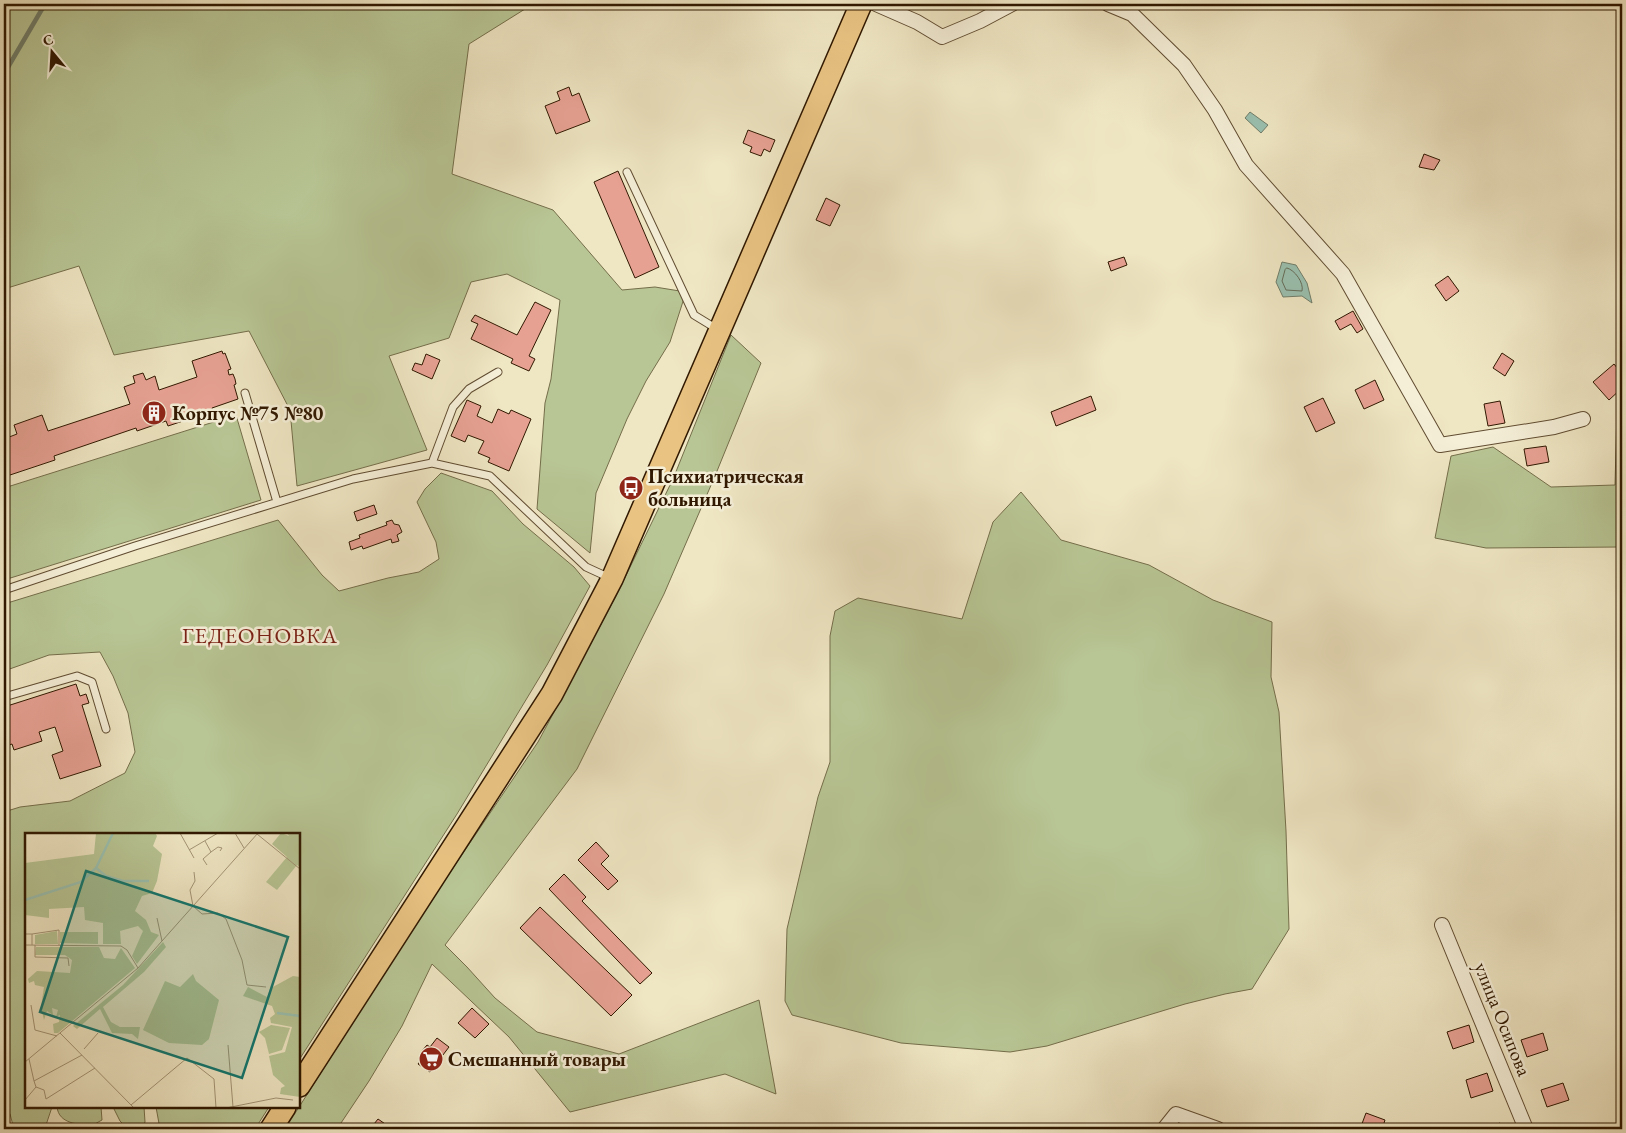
<svg xmlns="http://www.w3.org/2000/svg" width="1626" height="1133" font-family="'EB Garamond',serif">
<rect width="100%" height="100%" fill="#efe6c3"/>
<filter id="stains"><feTurbulence type="fractalNoise" baseFrequency=".004" numOctaves="4"/><feColorMatrix values="0 0 0 0 .2 0 0 0 0 .09 0 0 0 0 .02 0 0 0 .5 -.17"/></filter>
<radialGradient id="worn" r=".72"><stop offset=".6" stop-color="#630" stop-opacity="0"/><stop offset="1" stop-color="#630" stop-opacity=".3"/></radialGradient>
<!-- green -->
<path fill="#b8c594" stroke="#746e4a" d="M4 4H533L469 44 452 174 553 210 622 290 655 287 686 292 670 342 646 381 627 419 596 493 590 553 537 509 545 403 551 379 560 300 507 274 471 282 449 338 389 356 427 450 297 486 290 410 249 331 114 355 79 266 4 289Z
M731 335 761 363 715 476 664 594 577 769 445 945 467 967 495 998 537 1032 619 1054 759 1000 776 1094 725 1074 570 1112 509 1037 432 964 402 1026 369 1081 337 1129H285L430 902 538 742 615 598 673 479Z
M1622 404V547L1486 548 1435 538 1451 456 1493 447 1551 487 1615 485 1617 409Z
M236 415 261 500 4 580V488Z
M441 473 492 491 523 524 574 567 590 586 547 665 457 814 299 1060V834H26V1107H52L46 1125 47 1129H14L10 1114 4 1106V812L20 807 70 801 125 773 135 752 128 713 113 676 100 652 49 655 4 671V604L278 520 322 575 339 591 388 578 419 572 439 559 436 542 417 502 425 489Z
M1021 492 1061 540 1149 565 1213 600 1272 622 1271 677 1279 712 1286 831 1289 929 1252 989 1225 994 1185 1004 1047 1046 1010 1052 901 1043 792 1015 785 1001 787 929 818 797 830 762V636L835 611 858 598 962 619 993 522Z
M57 1107H101L102 1120 91 1126C78 1124 59 1124 57 1107Z
M113 1107H144L145 1122 142 1129H128L120 1121Z
M156 1107H269L255 1129H160Z"/>
<!-- water -->
<path fill="#9ac0af" stroke="#707d69" d="M1250 112 1268 125 1261 133 1245 118Z
M1282 262 1296 265 1307 283 1312 303 1302 296 1283 297 1276 282Z"/>
<g fill="none" stroke-linecap="round" stroke-linejoin="round">
<!-- shore -->
<path stroke="#656c58" stroke-width="1" d="M1287 268C1295 270 1304 283 1302 291L1286 290 1282 281 1285 270Z"/>
<!-- stream -->
<path stroke="#707d69" stroke-width="4.5" d="M4 74 45 4"/>
</g>
<!-- building -->
<path fill="#e7a193" stroke="#301800" d="M569 87 572 96 579 93 590 121 556 134 545 106 560 100 557 92Z
M748 130 775 140 770 152 764 149 761 156 750 152 752 147 743 143Z
M1424 154 1440 160 1434 170 1419 167Z
M618 171 659 267 635 278 594 182Z
M826 198 840 205 830 226 816 220Z
M1124 257 1127 265 1111 271 1108 262Z
M1448 276 1459 291 1446 301 1435 285Z
M535 302 551 310 529 356 535 359 529 371 511 363 513 359 471 339 478 324 471 321 475 315 517 335Z
M1353 311 1363 329 1357 333 1351 324 1340 330 1335 321Z
M222 351 223 354 225 353 231 369 228 370 229 375 233 374 235 379 236 384 234 385 238 399 212 408 213 411 168 426 166 421 137 431 136 428 54 456 55 460 4 477V439L17 434 14 425 42 415 48 431 130 404 124 387 135 383 133 376 143 373 146 380 155 376 159 390 197 377 192 361Z
M1502 353 1514 361 1505 376 1493 368Z
M426 354 440 360 432 379 412 370 415 363 422 365Z
M1614 364 1622 374V388L1609 400 1593 382Z
M1375 380 1384 400 1364 409 1355 390Z
M1091 396 1096 410 1056 426 1051 412Z
M1323 398 1335 423 1316 432 1304 407Z
M467 400 481 406 477 416 492 423 498 409 509 414 511 410 531 419 509 471 488 462 490 458 478 453 484 441 468 435 465 442 451 436Z
M1500 401 1505 423 1488 426 1484 404Z
M1546 446 1549 462 1527 466 1524 449Z
M374 505 377 514 357 521 354 512Z
M392 520 394 524 399 525 402 532 397 535 399 541 392 543 391 539 363 549 362 546 351 550 349 542 360 538 359 535 387 525 386 522Z
M76 684 80 696 86 694 89 703 82 705 101 766 60 779 52 755 63 751 55 727 39 732 42 741 14 750 12 744 4 747V707Z
M596 842 609 856 601 864 618 881 608 890 578 860Z
M564 874 586 897 582 901 652 973 640 984 549 889Z
M540 907 632 995 611 1016 520 928Z
M472 1008 489 1024 475 1038 458 1023Z
M1469 1025 1474 1042 1453 1049 1447 1032Z
M1543 1033 1548 1050 1527 1057 1521 1040Z
M437 1038 449 1047 430 1072 418 1064 426 1054 422 1051 427 1045 430 1047Z
M1487 1073 1493 1091 1471 1098 1466 1080Z
M1563 1083 1569 1100 1547 1107 1541 1090Z
M1366 1113 1385 1120 1382 1129H1360Z
M378 1119 391 1128 394 1125 400 1129H370Z
M1500 1123 1502 1129H1485Z"/>
<g fill="none" stroke-linecap="round" stroke-linejoin="round">
<defs>
<path id="lane" d="M627 172 694 315 717 329
M245 393 277 502
M432 463 453 407 469 389 498 372
M4 590 135 546 353 479 432 463 490 476 586 567 610 578
M4 697 77 676 92 682 106 729"/>
<path id="street" d="M876 4 917 22 942 37 980 21 1012 4
M1108 4 1132 14 1184 65 1215 110 1246 165 1343 274 1440 445 1554 427 1583 419
M1442 925 1526 1129
M1164 1129 1176 1114 1218 1129"/>
<path id="primary" d="M299 1086 552 694 612 579 861 4
M271 1129 285 1107"/>
</defs>
<!-- lane casing -->
<use href="#lane" stroke="#604c31" stroke-width="9"/>
<!-- street casing -->
<use href="#street" stroke="#604c31" stroke-width="16"/>
<!-- primary casing -->
<use href="#primary" stroke="#301800" stroke-width="24"/>
<!-- lane -->
<use href="#lane" stroke="#f5efd8" stroke-width="7"/>
<!-- street -->
<use href="#street" stroke="#f5efd8" stroke-width="14"/>
<!-- primary -->
<use href="#primary" stroke="#e8c382" stroke-width="21"/>
</g>
<!-- icons -->
<defs>
<symbol id="building-disc" viewBox="-11 -11 22 22"><circle r="9.5" fill="#8f2418" stroke="#f5efd8"/><path d="M-4-6H4V6H1V3H-1V6H-4ZM-2.5-4.3h1.7v1.8h-1.7ZM.8-4.3h1.7v1.8H.8ZM-2.5-1h1.7V.8h-1.7ZM.8-1h1.7V.8H.8Z" fill="#fff"/></symbol>
<symbol id="bus-disc" viewBox="-11 -11 22 22"><circle r="9.5" fill="#8f2418" stroke="#f5efd8"/><path d="M-5-6H5V4H4V6H2V4H-2V6H-4V4H-5ZM-3.5-4V0h7V-4ZM-3.5 1.2v1.5H-2V1.2ZM2 1.2v1.5H3.5V1.2Z" fill="#fff"/></symbol>
<symbol id="supermarket-disc" viewBox="-11 -11 22 22"><circle r="9.5" fill="#8f2418" stroke="#f5efd8"/><path d="M-6-5.5h2.5l.6 2H6L4.5 2H-2.5L-4.4-4H-6ZM-1.5 3.2a1.3 1.3 0 1 0 .1 0ZM3 3.2a1.3 1.3 0 1 0 .1 0Z" fill="#fff"/></symbol>
</defs>
<g fill-rule="evenodd">
<use href="#building-disc" x="140" y="399" width="28" height="28"/>
<use href="#bus-disc" x="617" y="474" width="28" height="28"/>
<use href="#supermarket-disc" x="417" y="1045" width="28" height="28"/>
</g>
<g text-anchor="middle" dominant-baseline="central" stroke-width="5" stroke-linejoin="round" paint-order="stroke">
<!-- poi labels -->
<g font-size="20" font-weight="bold" fill="#301800" stroke="#f5efd8" text-anchor="start">
<text x="172" y="413">Корпус №75 №80</text>
<text x="648" y="476">Психиатрическая<tspan x="648" dy="23">больница</tspan></text>
<text x="448" y="1059">Смешанный товары</text>
</g>
<!-- street labels -->
<g font-size="20" fill="#301800" stroke="#f5efd8">
<text transform="translate(1503 1019) rotate(68)">улица Осипова</text>
</g>
<!-- quarter labels -->
<g font-size="22" letter-spacing="1" fill="#7a1f14" stroke="#f5efd8">
<text x="260" y="635">ГЕДЕОНОВКА</text>
</g>
</g>
<!-- overview -->
<g transform="translate(25 833)">
<rect width="275" height="275" fill="#efe6c3"/>
<path d="M71 0H130L132 3 128 13 137 21 132 48 127 60 117 63 110 78 121 87 126 99 134 102 112 131 107 123 118 98 113 93 95 98 96 111H78V90L60 87 59 74 24 76V85L0 82V30L69 21ZM256 0 264 3 262 0H275V34L272 32 252 57 241 49 262 24 247 11ZM32 98 33 111H10V102ZM35 99H73V111L35 110ZM138 109 141 114 119 139 78 174 86 189 95 194H115L113 206 107 201 87 200 75 176 52 196 48 193 98 152ZM11 114H74L79 125 90 126 96 115 110 135 33 200H29L28 191 34 189 35 182 31 184 33 177 27 175 28 182 22 178 19 187 16 174 19 154 10 152 9 148 4 150 3 146 12 138 45 140 47 127 40 122H10ZM168 141 171 148 194 167 184 206 177 212 144 210 118 197 140 148 155 154ZM268 143 275 144V264L255 261 256 255 260 253 248 242 244 223 260 219 267 194 246 190 245 185 250 181 247 173 218 163 223 154 242 164 246 155ZM246 192 265 195 257 217 244 221 240 205 234 199Z" fill="#b8c594"/>
<path fill="none" stroke="#9ac0af" stroke-width="2.5" d="M71 35 81 43 98 48H124M0 67 56 49 71 35 88 0M252 180 275 183"/>
<path fill="none" stroke="#a39475" stroke-width="1" d="M155 0 169 25M210 0 219 15M232 1 275 36M180 8 186 19 178 26 182 32M164 17 193 0M186 19 193 14 197 15 195 18M169 39 170 48 165 57 168 73 177 81 193 80 201 86 217 127 222 152 241 154M132 85 137 108M0 101H7V112M7 101 34 97V112M0 112 96 113 102 117 113 135M10 112V124L43 125 44 133M6 172 10 197 32 203M35 200 109 275M203 212 208 274M59 216 73 200M4 226 9 248 57 222M0 229 113 135 233 0M9 248 11 254 19 257 21 266 70 235M0 267 11 254M106 272 162 225 189 246 191 275M201 275 251 265 268 267"/>
<path fill="#0f766e" fill-opacity="0.15" stroke="#0f766e" stroke-width="2.5" d="M61 38 263 104 217 245 15 179Z"/>
<rect width="275" height="275" fill="none" stroke="#301800" stroke-width="2.5"/>
</g>
<!-- margin -->
<rect width="1626" height="1133" fill="none" stroke="#efe6c3" stroke-width="20"/>
<rect x="5" y="5" width="1616" height="1123" fill="none" stroke="#301800" stroke-width="2.5"/>
<rect x="10" y="10" width="1606" height="1113" fill="none" stroke="#301800"/>
<!-- north arrow -->
<g transform="translate(52 52) rotate(342)" stroke="#f5efd8" stroke-width="4" paint-order="stroke">
<path d="M0-4L9 19L0 12L-9 19Z" fill="#301800"/>
<text y="-8" font-size="14" font-weight="bold" text-anchor="middle" fill="#301800">С</text>
</g>
<rect width="100%" height="100%" filter="url(#stains)"/>
<rect width="100%" height="100%" fill="url(#worn)"/>
</svg>
